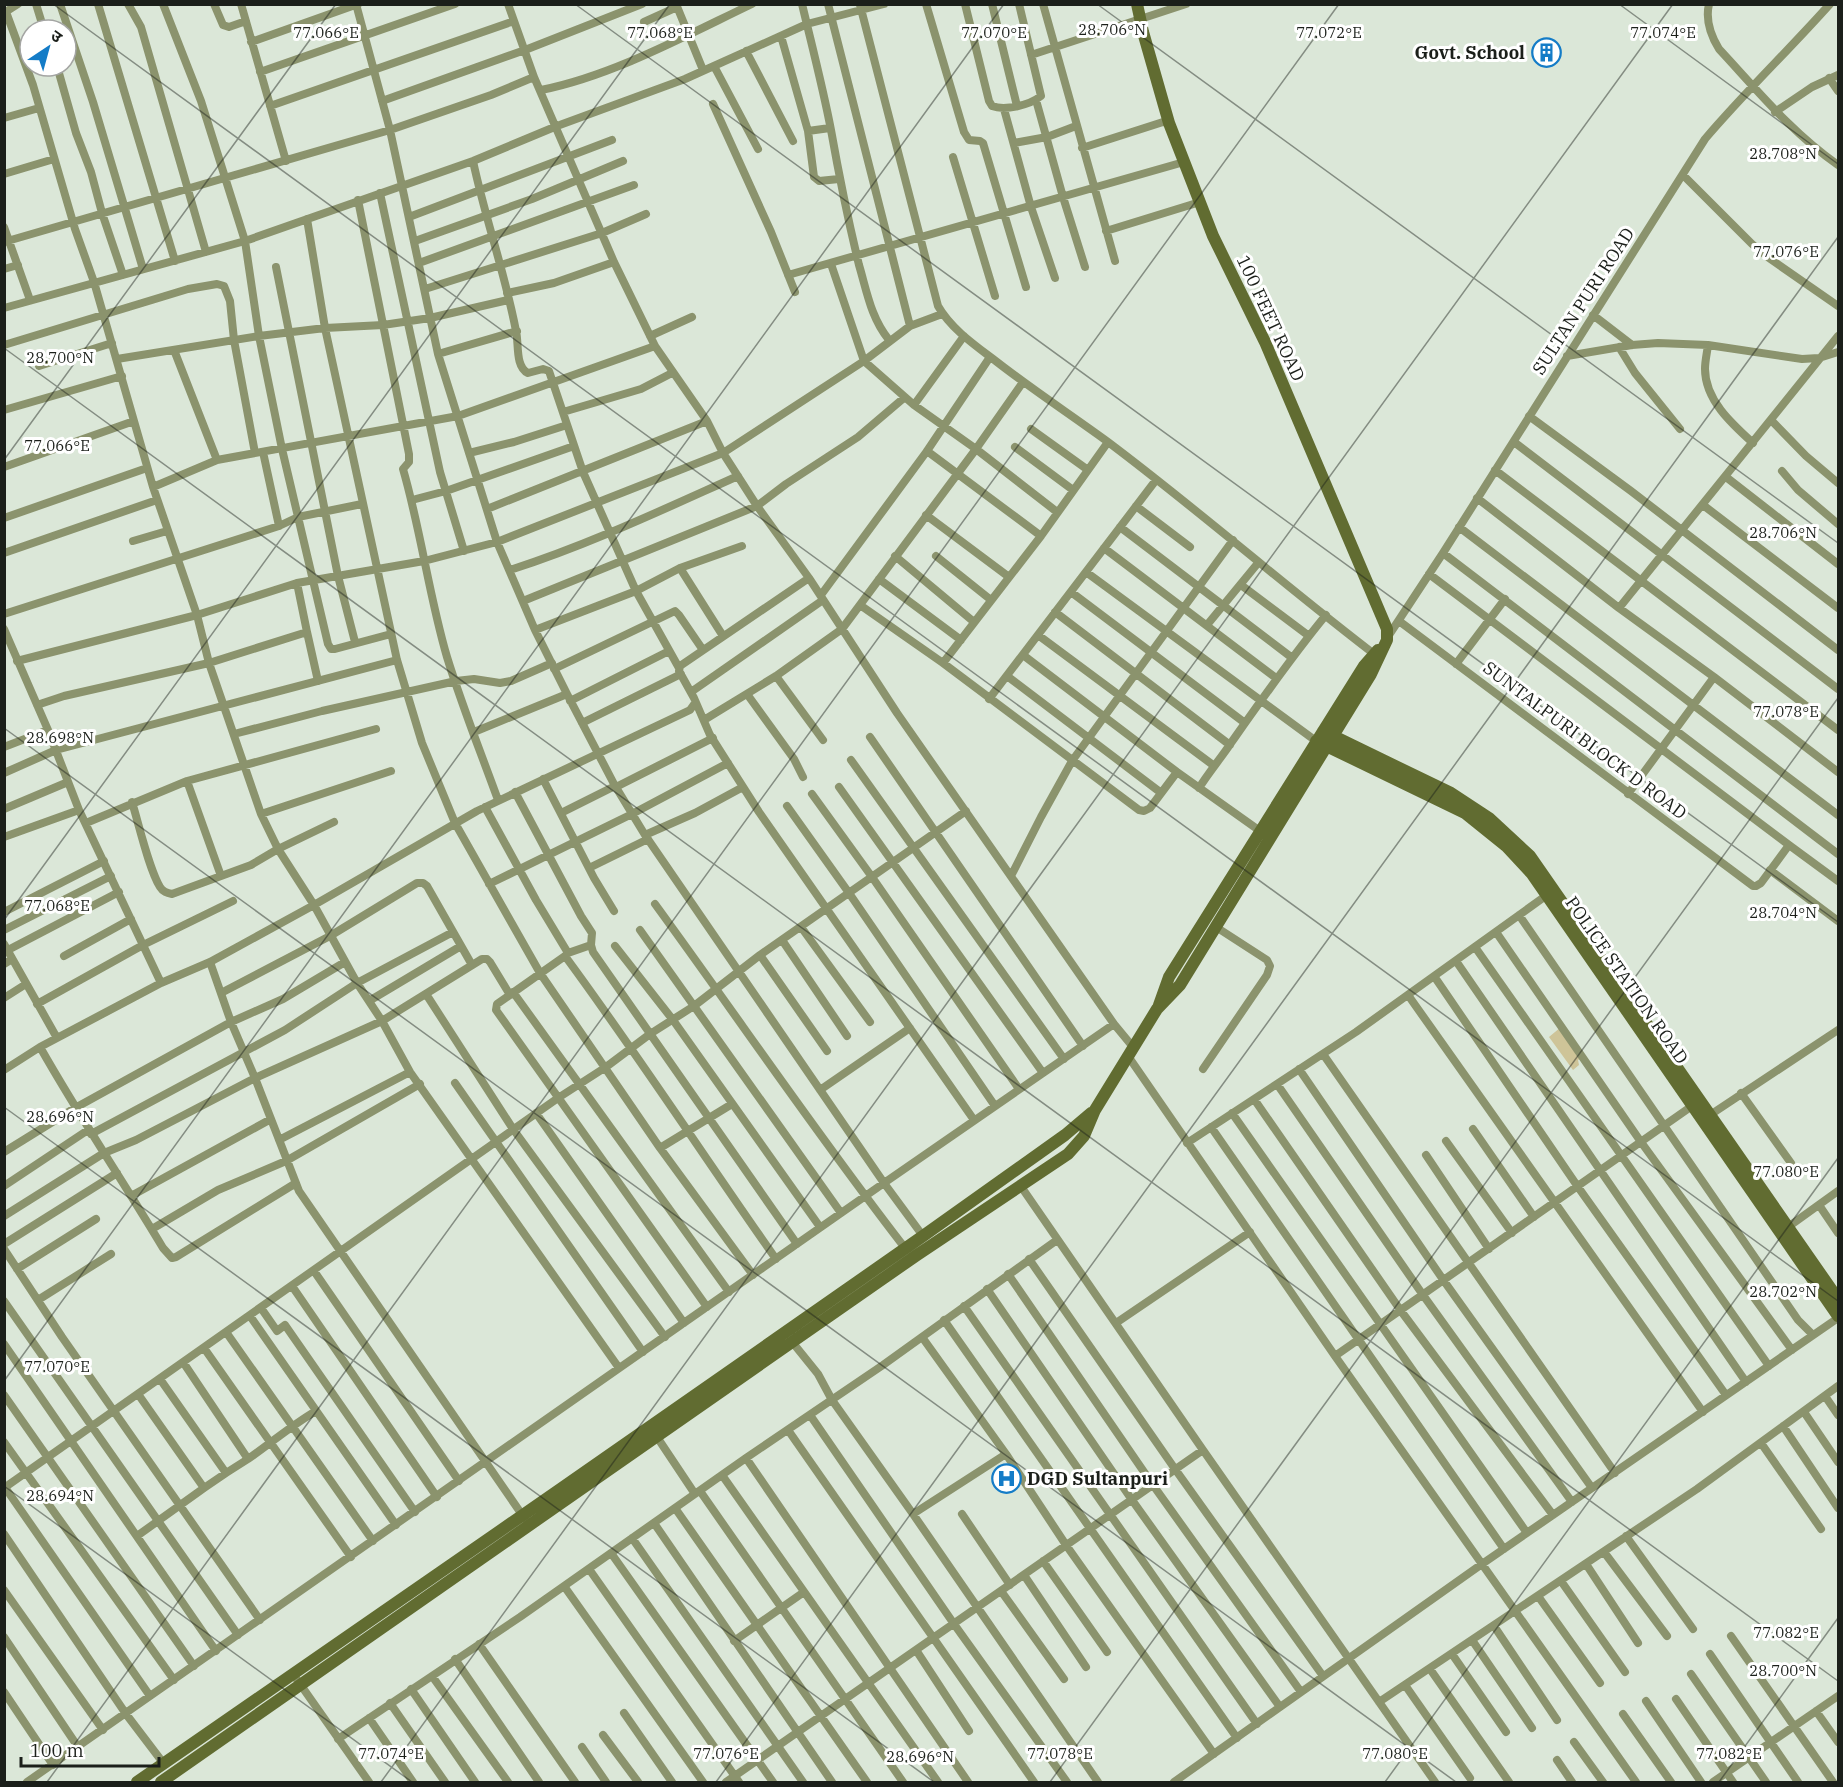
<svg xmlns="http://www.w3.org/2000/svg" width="1843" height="1787" font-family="'IBM Plex Serif','Noto Sans Devanagari',serif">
<rect width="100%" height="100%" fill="#dbe7d8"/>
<!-- green -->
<path fill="#cec498" d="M1561 1027 1582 1058 1578 1060 1579 1065 1573 1070 1549 1037Z"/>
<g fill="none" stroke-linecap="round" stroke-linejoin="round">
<!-- street -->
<path stroke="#8b936d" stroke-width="8" d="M36 4 44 30
M60 4 93 102 143 269
M98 4 175 261
M128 4 141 27 206 252
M163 4 201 101 245 241 259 336 282 449 328 644 331 649H335L391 634
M214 4 223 25 229 27 246 21
M241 4 286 161
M356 4 390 130 438 354 497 542 535 630 567 694 614 784 645 835 884 1183 923 1236
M508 4 534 77 614 262 655 346 707 421 723 453 757 506 809 578 897 713 1114 1024 1133 1047
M676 4 703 70
M802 4C812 46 823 88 831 130 839 175 848 220 859 265 867 292 871 318 889 340
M828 4 910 326
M926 4 964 132 969 140 980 141 983 143 1026 287
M965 4 989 101 992 106C1005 111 1030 105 1041 96L1019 4
M992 4 1017 106
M1043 4 1115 261
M1709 4C1705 21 1711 36 1719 49 1758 91 1791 132 1838 165
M860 5 938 306C951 329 976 346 997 362 1033 390 1071 415 1108 442 1200 511 1286 587 1378 657
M6 12 33 85 75 229 94 282 153 487 197 615 209 663 261 814 278 849 314 905 357 983 382 1021 410 1072 619 1368
M4 13 18 4
M644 22 677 7
M781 36 808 131 814 177 819 181 839 179
M251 42 358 4
M746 51 793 141
M1031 55 1186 4
M57 66 76 133 91 172 102 213 123 275
M714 66 758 149
M260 72 455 4
M1829 78 1838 91
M541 90C612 76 687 35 752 4
M1036 100 1063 197 1085 267
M382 101 525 50 642 4
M713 104 771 232 795 292
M270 106 514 21
M1004 109 1031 207 1055 278
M1775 112 1812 87 1838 75
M4 118 39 108
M808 131 830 128
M1014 143 1047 137 1076 126
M1082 148 1163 122 1169 123
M953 157 995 296
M473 161C485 218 505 273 516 331 519 343 515 367 528 373L543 369 549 371 583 472 636 591 679 668
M4 174 54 159
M1683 175 1752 244 1769 258 1838 306
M380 193 440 472 464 551
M358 200 409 454V462L403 469C421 531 429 596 447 657 462 706 481 753 498 800
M409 217 612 140
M307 219 325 328 397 660 422 743 455 823 540 973 660 1148 753 1275
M4 227 30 300
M1106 231 1200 202
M415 241 532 199 623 161
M4 242 390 130 491 95 534 77
M419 263 634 185
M831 264 864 361 914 405 976 449 1057 512
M276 267 338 576 355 642
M4 269 18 265
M788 275 1184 162
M425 289 602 233 646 214
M507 293 554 283 614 262
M4 308 245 241 473 161 557 126 685 79 807 24 884 4
M1593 315 1632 345
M650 336 692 317
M4 345 188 289 217 284 224 286 230 301 234 340 255 453
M1708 345C1707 353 1705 361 1705 369 1705 400 1732 424 1753 443
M1619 347 1635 373 1680 429
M174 350 217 460
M438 354 517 331
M1567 356 1632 345 1658 343 1708 345 1802 359 1819 358 1838 352
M117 359 259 336 325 328 383 325 430 318 508 300
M39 366 112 343
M914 405 964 336
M4 410 122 376
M563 412 641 389 672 373
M1529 416 1631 491 1838 650
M1771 420 1806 456 1838 483
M1031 429 1088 470
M1514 442 1838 689
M1015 447 1073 490
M927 451 1041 536
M263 452 279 526
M469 453 514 442 567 425
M4 467 134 421
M1495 470 1838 730
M1782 471 1798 490 1838 524
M1726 477 1838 564
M153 487 217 460 458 416 655 346
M1477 498 1619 608 1714 677 1838 772
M412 500 446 491 574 446
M1703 505 1838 608
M1136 506 1190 547
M487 509 707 421
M926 515 1009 577
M4 518 147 468
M1120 527 1291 657
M1459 527 1838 815
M133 541 167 531
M1104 548 1276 678
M4 553 157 500
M1443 553 1838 854
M895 556 974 622
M936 556 991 600
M680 568 723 636
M510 570C588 545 662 510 738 476
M1086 572 1316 741
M809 578 680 666 679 671 694 698 710 735 759 812 974 1120
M879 579 961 640
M1241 585 1309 636
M1071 592 1245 723
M821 595 927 451 990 357
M523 601 757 506 786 484 858 437 905 397
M860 605 943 663 1139 810 1144 811 1150 808 1177 772
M1619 608 1838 336
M1055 612 1230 745
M4 614 279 526 298 517 362 504
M1399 621 1753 886H1756L1761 883 1789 845 1429 574
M1207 625 1258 563
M4 629 48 730 79 810 161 983
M535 630 636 591 680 568 742 546
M307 632 318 681
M1038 635 1213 765
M1389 635 1443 553 1705 139C1745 92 1789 50 1830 4
M1023 655 1177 772 1260 831
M17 661 197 615 297 583
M943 663 1041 536 1108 442
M1456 664 1505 599
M554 669 675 611 679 615 703 650
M776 676 823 740
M1007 676 1160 792
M691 692 823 600
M747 694 794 759 803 777
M989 699 1156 480
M570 701 669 651
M37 705 64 696 209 663 307 632 297 583 424 561 497 542 723 453 864 361 910 326 942 314
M704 720 776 676 842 629 976 449 1023 382
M582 723 681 674
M474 732 567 694
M234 734 322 711 456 681 474 679 500 683 511 681 552 663
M870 737 1083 1046
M4 747 48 730
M851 760 1064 1059
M4 773 56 750 397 660
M543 779 594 878 614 911
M187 781 221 876
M616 787 713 738
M839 787 1043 1073
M1199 788C1209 772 1221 758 1231 743 1262 699 1292 656 1326 615
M515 792 581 916 592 933 591 945 593 952 797 1244
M812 794 872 877 1019 1089
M1628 794 1714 677
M132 802C139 825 149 869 160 887 163 892 167 893 172 894L251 865 278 849 334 822
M787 806 849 893 995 1106
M485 807 536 900 568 953 565 956C638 1055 705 1158 776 1259
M4 809 68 782
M561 813 615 786
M261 814 391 771
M86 823 187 781 376 729
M645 835 695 813 743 787
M4 837 79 810
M1789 845 1838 881
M589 868 648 839
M1770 870 1838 921
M1011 876 1041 817 1072 761 1233 540
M489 884 632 814 728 763
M655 904C739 1019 818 1136 905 1248
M4 912 104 861
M1519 915 1798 1320 1813 1335
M801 927 870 1022
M4 930 111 876
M640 930 841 1213
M1496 932 1641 1142 1792 1350
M782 940 847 1036
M4 944 57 1038
M615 946 673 1020 820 1227
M1475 947 1769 1366
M8 950 119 892
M568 953 591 945
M760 955 827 1051
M64 956 131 919
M565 956 497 1004 496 1010 707 1307
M1456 961 1746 1382
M210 962 231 1022 255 1078 299 1191 525 1519
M4 964 12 959
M1434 976 1578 1187 1726 1395
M513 992 729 1292
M221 993 330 936 417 883H423L427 886 472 965
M426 994 513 1129 665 1337
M1408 995 1703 1412
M4 998 26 984
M369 1001 461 946
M37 1004 143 945 233 901
M40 1047C79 1116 123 1181 163 1248L172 1258 176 1257 296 1183
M1323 1054 1615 1473
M1128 1056 1335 1356 1636 1782
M1203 1069 1267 975 1270 966 1267 960 1216 927
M1299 1069 1444 1281 1592 1488
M4 1070 40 1047 161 983 210 962 314 905 477 811 690 710 695 703
M455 1083 643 1352
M1277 1084 1423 1295 1572 1502
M820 1090 910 1028
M1741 1093 1791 1163
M1254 1099 1401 1311 1553 1515
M536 1113 684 1323
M1232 1113 1527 1533
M1710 1115 1838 1030
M1211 1127 1504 1549
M1473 1129 1534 1217
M91 1134 285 1030 357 983 453 932
M279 1140 410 1072
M1446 1141 1512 1233
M1187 1143 1356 1032 1547 895
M660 1148 732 1104
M4 1152 75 1108 231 1022 283 999 345 962
M1426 1155 1489 1249
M1020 1185 1203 1450 1435 1782
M4 1186 88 1130
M131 1196 271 1119
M1819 1205 1838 1233
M4 1216 104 1153 136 1140 255 1078 382 1021 482 959H487L490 962 510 995
M1788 1227 1838 1191
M152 1229 218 1190 286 1161 420 1084
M4 1244 117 1173
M4 1249 62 1337 260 1620
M1029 1259 1175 1469 1323 1676
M17 1269 96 1219
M314 1271 459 1481
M1008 1274 1153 1485 1301 1692
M292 1286 437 1497
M987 1289 1132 1500 1280 1707
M38 1300 111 1254
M4 1301 238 1635
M964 1306 1257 1724
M261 1308 277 1331 285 1325 415 1512
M250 1316 396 1525
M944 1320 1237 1738
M1116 1323 1250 1232
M226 1332 373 1541
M922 1337 1006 1454 1066 1545 1214 1754
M793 1343 818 1374 832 1400 913 1514 1098 1782
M4 1344 216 1651
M204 1348 351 1557
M1335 1356 1692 1106
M183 1362 248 1459C271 1443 292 1425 316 1411
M160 1379 226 1473 248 1459
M138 1394 204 1488 226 1473
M4 1395 194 1666
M1825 1396 1838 1415
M1804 1412 1838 1462
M810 1415 954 1624 1067 1782
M1783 1426 1838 1508
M788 1430 1034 1782
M657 1437 695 1494
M4 1442 174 1680
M1761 1443 1821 1529
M746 1458 968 1782
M722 1475 938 1782
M4 1486 150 1696
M4 1488 558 1098 606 1067 650 1034 694 1006 760 955 966 811
M700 1491 903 1782
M675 1508 867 1782
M913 1514 1006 1454
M962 1514 1010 1585
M654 1523 832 1782
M4 1534 126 1714 164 1764
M137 1536 204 1488
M1626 1536 1693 1629
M632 1538 803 1782
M1604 1552 1667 1636
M611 1553 773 1782
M1043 1561 1107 1652
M1586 1564 1638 1643
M589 1569 739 1782
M1024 1575 1086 1667
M1561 1581 1625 1672
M564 1586 703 1782
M4 1590 103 1730
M1001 1591 1064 1679
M1538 1596 1600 1683
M1494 1626 1557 1720
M1731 1636 1833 1782
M4 1637 78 1747
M1472 1640 1532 1728
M734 1641 804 1592
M479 1644 575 1782
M916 1650 969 1731
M1452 1654 1506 1732
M1710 1654 1798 1782
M455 1659 539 1782
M1430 1669 1509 1782
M293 1674 369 1782
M1691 1674 1766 1782
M432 1676 508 1782
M1405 1685 1470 1778
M411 1689 475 1782
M4 1692 53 1765
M1676 1699 1733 1782
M1646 1701 1701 1782
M1379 1702 1697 1489 1838 1386
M390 1703 445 1782
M1816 1711 1838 1742
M624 1713 672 1782
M1623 1714 1671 1782
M369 1718 413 1782
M603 1735 638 1782
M338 1739 520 1617 746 1458 883 1365 1057 1240
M1574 1742 1603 1782
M582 1747 606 1782
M1557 1760 1572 1782
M27 1782 884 1183 1114 1024
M726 1782 1203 1450
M1174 1782 1482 1564 1838 1318
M1713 1782 1838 1696"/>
<!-- secondary -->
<path stroke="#616c31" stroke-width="12" d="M1323 731 1451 793 1489 818 1530 856 1838 1299
M1316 741 1465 813 1506 846 1532 874 1838 1316
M1159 1005 1169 977 1364 666 1378 650
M137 1782 559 1490 923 1236 1065 1135 1091 1113
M161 1782 917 1255 1068 1154 1084 1136 1095 1110 1157 1009 1180 985 1371 674 1387 640V629L1265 342 1213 236 1169 123 1143 32 1137 4"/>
</g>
<!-- ticks -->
<path fill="none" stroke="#1b1f1a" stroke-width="1.5" stroke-opacity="0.45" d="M53 4 1838 1301M575 4 1838 922M1097 4 1838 543M1619 4 1838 164M4 348 1838 1681M4 460 336 4M4 728 1456 1782M4 920 670 4M4 1107 934 1782M4 1381 1004 4M4 1486 412 1782M47 1782 1339 4M381 1782 1673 4M716 1782 1838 237M1050 1782 1838 698M1385 1782 1838 1158M1719 1782 1838 1618"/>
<!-- icons -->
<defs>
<symbol id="building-ring" viewBox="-11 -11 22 22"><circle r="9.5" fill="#fff" stroke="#147cc7" stroke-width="1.5"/><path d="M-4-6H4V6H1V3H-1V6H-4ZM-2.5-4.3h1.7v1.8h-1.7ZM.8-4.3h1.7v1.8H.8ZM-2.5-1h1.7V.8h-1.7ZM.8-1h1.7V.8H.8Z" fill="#147cc7"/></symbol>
<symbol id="hospital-ring" viewBox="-11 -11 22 22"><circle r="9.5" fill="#fff" stroke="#147cc7" stroke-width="1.5"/><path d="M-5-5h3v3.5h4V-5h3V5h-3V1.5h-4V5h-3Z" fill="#147cc7"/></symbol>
</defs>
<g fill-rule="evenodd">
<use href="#building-ring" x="1530" y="36" width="33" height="33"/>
<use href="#hospital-ring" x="990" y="1462" width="33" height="33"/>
</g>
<g text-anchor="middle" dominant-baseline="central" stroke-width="6" stroke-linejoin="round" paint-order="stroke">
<!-- poi labels -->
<g font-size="18" font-weight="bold" fill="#1b1f1a" stroke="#fff" text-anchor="end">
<text x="1525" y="52">Govt. School</text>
<text x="1027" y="1478" text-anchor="start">DGD Sultanpuri</text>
</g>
<!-- street labels -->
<g font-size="18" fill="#1b1f1a" stroke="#fff">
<text transform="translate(1583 301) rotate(-57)">SULTAN PURI ROAD</text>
<text transform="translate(1271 318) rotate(65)">100 FEET ROAD</text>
<text transform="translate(1585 740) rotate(37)">SUNTALPURI BLOCK D ROAD</text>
<text transform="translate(1627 980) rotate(55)">POLICE STATION ROAD</text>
</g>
</g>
<g font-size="15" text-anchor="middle" fill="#1b1f1a" stroke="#fff" stroke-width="6" stroke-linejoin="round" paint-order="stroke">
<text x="1112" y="35">28.706°N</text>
<text x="326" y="38">77.066°E</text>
<text x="994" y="38">77.070°E</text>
<text x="1329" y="38">77.072°E</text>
<text x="1663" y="38">77.074°E</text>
<text x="660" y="38">77.068°E</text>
<text x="1783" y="159">28.708°N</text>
<text x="1786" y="257">77.076°E</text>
<text x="60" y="363">28.700°N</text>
<text x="57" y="451">77.066°E</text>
<text x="1783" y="538">28.706°N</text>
<text x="1786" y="717">77.078°E</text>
<text x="60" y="743">28.698°N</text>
<text x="57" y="911">77.068°E</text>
<text x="1783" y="918">28.704°N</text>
<text x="60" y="1122">28.696°N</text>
<text x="1786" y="1177">77.080°E</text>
<text x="1783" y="1297">28.702°N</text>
<text x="57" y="1372">77.070°E</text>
<text x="60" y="1501">28.694°N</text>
<text x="1786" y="1638">77.082°E</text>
<text x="1783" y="1676">28.700°N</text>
<text x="391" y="1759">77.074°E</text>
<text x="726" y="1759">77.076°E</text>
<text x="1060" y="1759">77.078°E</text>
<text x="1395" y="1759">77.080°E</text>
<text x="1729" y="1759">77.082°E</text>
<text x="920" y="1762">28.696°N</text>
</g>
<!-- border -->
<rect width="1843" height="1787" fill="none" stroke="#1b1f1a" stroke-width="12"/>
<!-- north arrow -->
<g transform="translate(48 48) rotate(36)"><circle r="28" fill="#ffffff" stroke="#a4a5a3" stroke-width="1.5"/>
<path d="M0-4.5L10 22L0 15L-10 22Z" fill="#147cc7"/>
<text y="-9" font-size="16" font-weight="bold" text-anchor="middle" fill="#1b1f1a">उ</text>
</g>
<!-- scale -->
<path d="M21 1757v9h138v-9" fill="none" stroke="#1b1f1a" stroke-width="3"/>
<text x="30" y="1757" font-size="18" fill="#1b1f1a" stroke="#ffffff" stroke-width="4.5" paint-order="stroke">100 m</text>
</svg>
